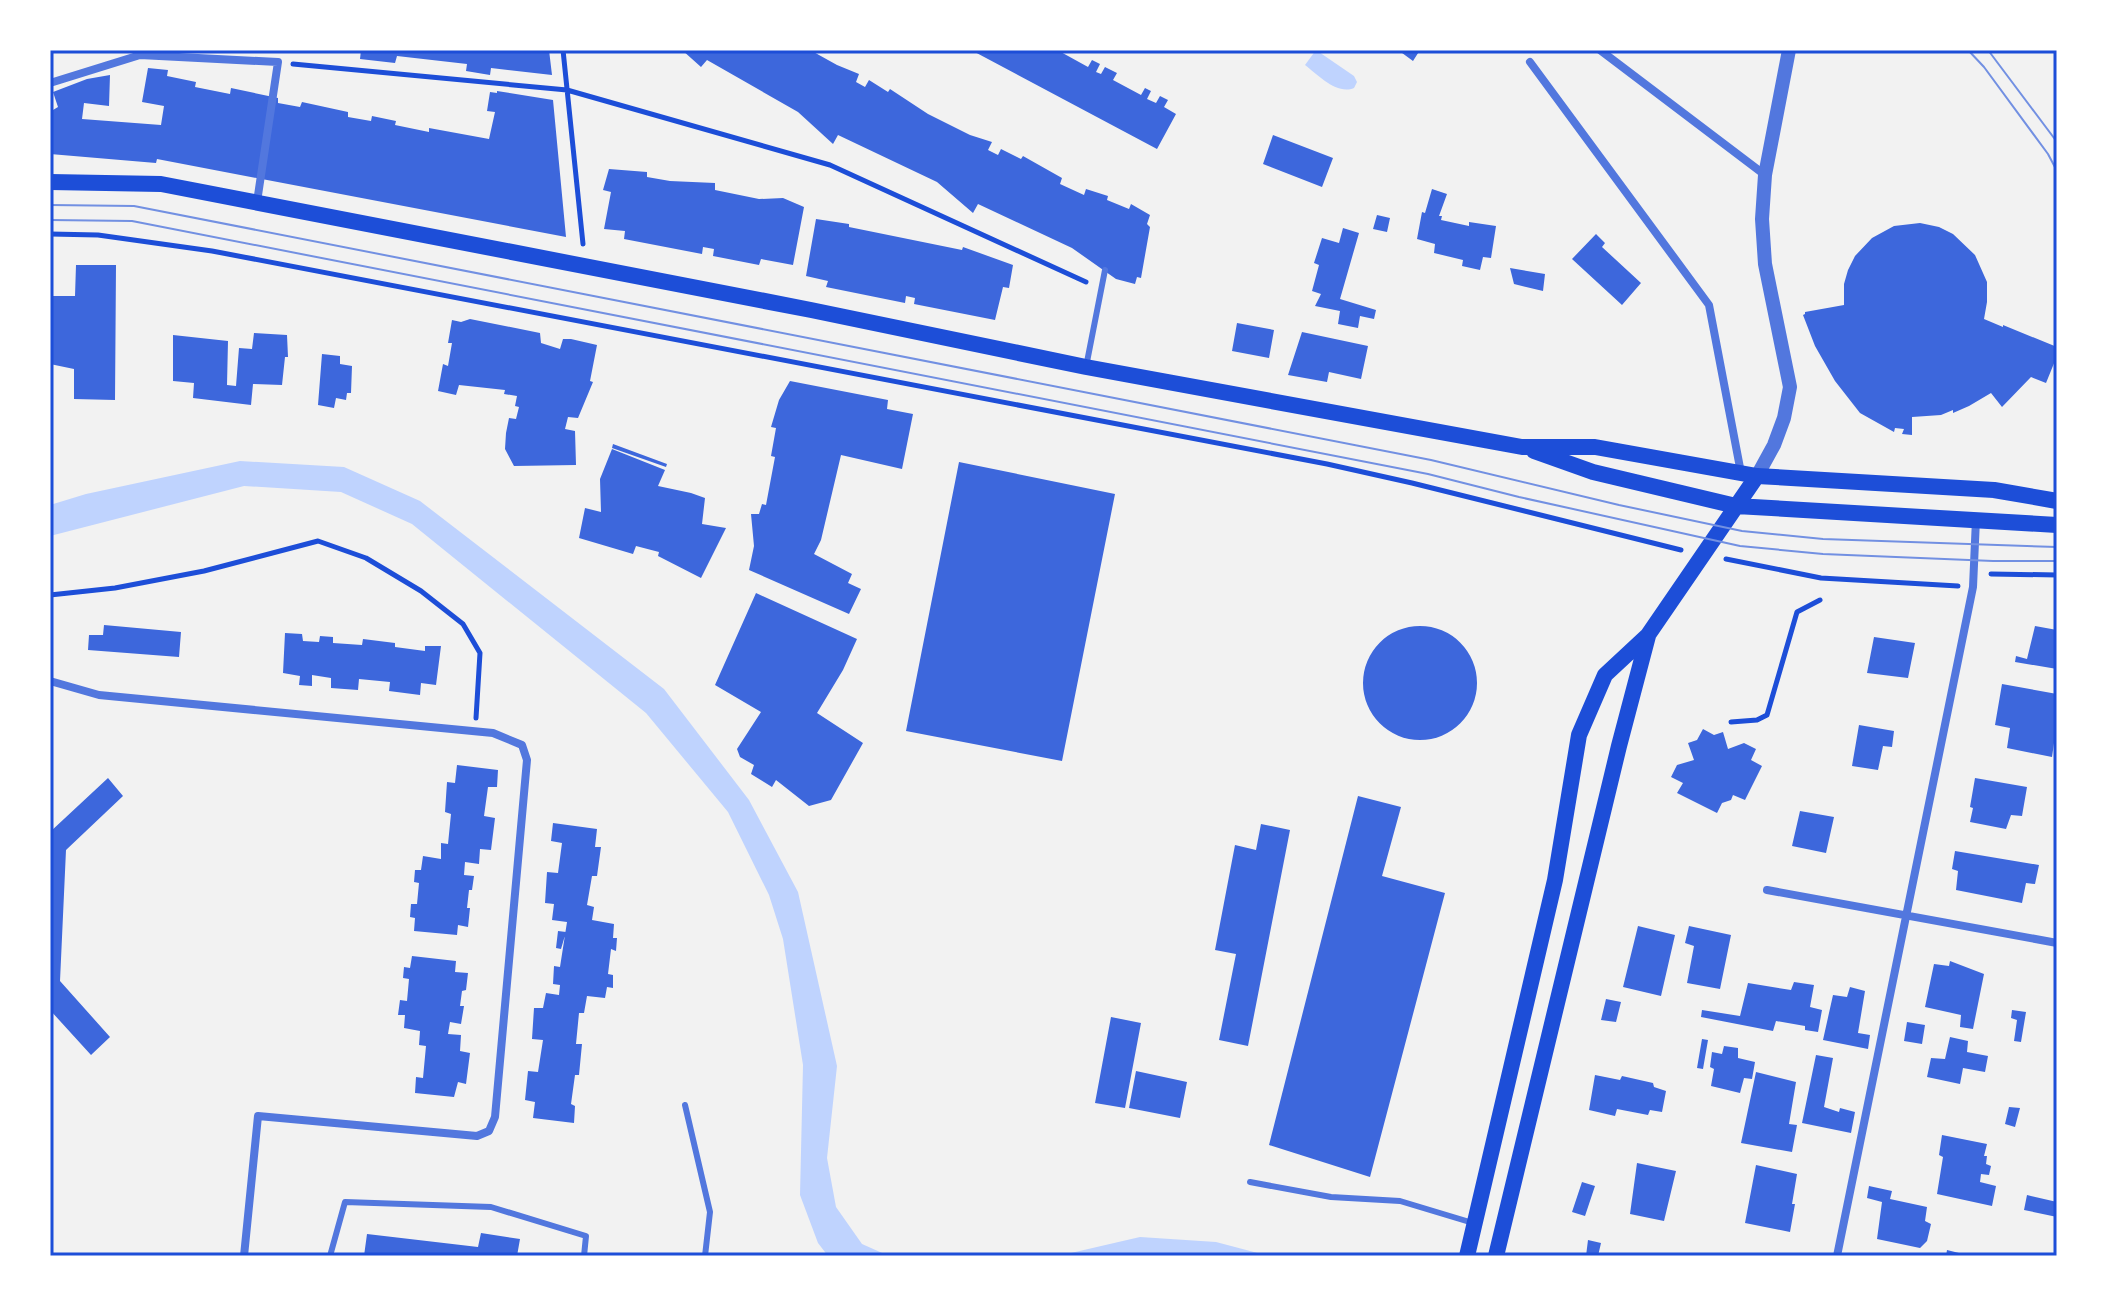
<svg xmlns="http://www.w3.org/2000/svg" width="2107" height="1306" font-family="Roboto,sans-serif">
<rect width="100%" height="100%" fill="#f2f2f2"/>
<!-- water -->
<path fill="#bfd3fe" d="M1316 50 1354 76 1357 82 1354 88C1337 95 1319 76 1305 65Z
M240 461 344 467 420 501 664 689 749 800 798 892 837 1066 827 1158 836 1207 862 1244 889 1256H828L818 1243 800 1195 803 1065 783 939 769 895 728 812 646 713 412 524 341 492 244 486 50 536V505L86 494Z
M1140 1237 1216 1242 1269 1256H1058Z"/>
<!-- building -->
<path fill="#3d67dc" d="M361 50H549L552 75 491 68 490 75 466 71 467 64 397 56 395 63 360 59Z
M682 50H810L837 65 859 74 856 82 865 87 869 80 888 92 890 89 928 114 970 135 992 142 988 150 998 155 1001 149 1021 159 1023 156 1062 178 1060 184 1084 195 1086 189 1108 196 1107 200 1129 209 1131 204 1150 215 1147 224 1150 227 1141 278 1137 277 1135 284 1116 279 1072 248 978 204 973 213 937 182 838 135 833 144 798 112 707 60 701 67Z
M971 50H1060L1059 51 1088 67 1092 60 1100 64 1096 72 1101 74 1105 67 1117 73 1113 80 1141 95 1145 88 1151 91 1147 99 1156 103 1160 96 1168 100 1164 107 1176 114 1157 149Z
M1398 50H1420L1413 61Z
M148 68 168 70 167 76 196 82 195 87 230 94 231 88 278 98V103L300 107 302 102 348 112V117L371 121 372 116 396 121 395 125 429 132V128L489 139 495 112 487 111 490 92 497 93V91L553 100 566 237 157 159 156 163 50 154V125H53V110L58 107 53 92 87 79 110 75 109 106 84 103 82 119 161 125 164 106 142 102Z
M1273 135 1333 158 1322 187 1263 164Z
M609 169 647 172V177L670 181 715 183V190L759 199 783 198 804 207 793 265 761 259 759 265 713 256 714 249 703 247 702 254 624 239 625 231 604 229 611 192 603 190Z
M1432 189 1447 194 1439 216H1442L1441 220 1469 226V222L1496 226 1491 258 1483 257 1480 270 1462 266 1463 260 1434 253 1435 244 1417 239 1422 212 1425 213Z
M1377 215 1390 218 1387 232 1373 229Z
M816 219 849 224V227L962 250 963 247 1013 265 1009 288 1003 287 995 320 914 304 915 298 906 296 905 303 826 287 828 281 806 276Z
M1920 223 1939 227 1953 234 1975 255 1987 282V302L1984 319 2003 327V325L2057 347V356L2046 383 2031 377 2002 407 1991 393 1969 406 1953 413V410L1941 415 1912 417V435L1902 434 1904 429 1895 428 1894 432 1860 413 1835 381 1815 346 1803 315 1805 314V312L1844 305V284L1848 270 1855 256 1872 238 1894 226Z
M1343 228 1359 233 1340 299 1376 310 1374 319 1360 316 1358 328 1338 324 1340 311 1315 306 1321 294 1312 291 1319 265 1314 263 1322 238 1339 243Z
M1596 234 1605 243 1602 247 1641 283 1622 305 1572 259Z
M76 265H116L115 400 74 399V369L50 364V296H75Z
M1510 268 1545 274 1543 291 1514 284Z
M470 319 540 333 541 343 560 349 563 339H571L597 345 590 381 593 382 578 418 568 417 565 429 575 431 576 465 514 466 505 449 506 433 509 418 516 419 519 407 515 406 517 396 504 394 505 390 459 385 456 395 438 391 443 364 448 366 452 343H448L452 320 461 322Z
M1237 323 1274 330 1269 358 1232 351Z
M1302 332 1368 346 1361 379 1329 372 1327 382 1288 375Z
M254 333 287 335 288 357H285L282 385 253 384 251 405 193 398 194 383 173 381V335L228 341 227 385 236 386 239 348 252 349Z
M322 354 340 356V364L352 366 351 393H347L346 400 336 398 334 408 318 405Z
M790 381 888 400 887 409 913 414 902 469 841 455 821 540 814 554 852 574 848 583 861 589 849 614 749 570 754 546 751 514H759L762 504 766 505 775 457 771 456 776 428 771 427 779 400Z
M613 444 667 464 666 467 612 448Z
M612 449 665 470 658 486 691 493 705 498 702 524 726 528 701 578 658 556 659 552 636 546 633 554 579 538 585 508 601 512 600 479Z
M959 462 1115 494 1062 761 906 731Z
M756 593 857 639 843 670 817 713 863 743 831 800 809 806 776 780 772 787 751 774 754 765 740 757 737 749 761 712 715 685Z
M104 625 181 632 179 657 88 650 89 635H103Z
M1363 683a57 57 0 1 1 114 0a57 57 0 1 1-114 0Z
M2035 626 2057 630V669L2015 662 2016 656 2027 659Z
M285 633 302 634 303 641 319 642 320 636 333 637V643L362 645 363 639 395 643V647L425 651V646H441L436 685 421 683 420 695 389 691 390 682 359 679 358 690 331 688V678L312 675V686L299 685 300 676 283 673Z
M1874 637 1915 643 1908 678 1867 673Z
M2002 684 2057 694V737L2055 736 2052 757 2007 748 2010 728 1995 725Z
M1859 725 1894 731 1892 747 1883 746 1878 770 1852 766Z
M1703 729 1714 735 1723 732 1728 749 1744 743 1756 749 1751 760 1762 766 1745 800 1733 795 1731 800 1722 803 1717 813 1677 793 1683 783 1671 777 1677 765 1694 760 1688 743 1697 740Z
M457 765 498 770 497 787H488L484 816 495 818 491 850 480 849 479 864 465 862 464 875 474 876 472 890H469L467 908H470L468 927 458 925 457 935 414 931 415 918 410 917 411 904H417L419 883 414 882 415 870H421L423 856 441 859V843L448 844 451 814 445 812 447 782 455 783Z
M108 778 123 796 66 850 60 981 110 1037 91 1055 50 1010V832Z
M1975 778 2027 787 2022 816 2011 815 2006 829 1970 822 1973 808 1970 807Z
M1358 796 1401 807 1382 876 1445 893 1370 1177 1269 1145Z
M1800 811 1834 817 1826 853 1792 846Z
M553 823 597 829 595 847H601L597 876H592L587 905 594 907 592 920 614 924 613 938H617L616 951 611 949 608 974 613 975V988L607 987 605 998 587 996 584 1013H579L576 1044H582L579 1075H575L571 1104 575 1106 574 1123 533 1118 535 1102 525 1100 528 1071 538 1072 543 1040 532 1039 534 1008H543L546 993 559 995 560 985 553 984 554 966 560 967 567 922 552 920 554 904 545 903 547 872 558 873 562 843 551 841Z
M1261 824 1290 830 1248 1046 1219 1040 1236 954 1215 950 1235 845 1256 850Z
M1955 851 2039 865 2035 884 2026 883 2022 903 1956 890 1958 871 1952 869Z
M1638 926 1675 935 1661 996 1623 987Z
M1689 926 1731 935 1720 989 1687 983 1694 946 1685 943Z
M558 931 566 932 561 949 556 948Z
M412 956 456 961 455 972 468 973 466 990 462 991 460 1006H464L461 1024 450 1022 448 1034 461 1035 460 1051 470 1053 466 1084 458 1082 454 1097 415 1093 416 1077 423 1078 426 1046 419 1045 420 1031 404 1028 405 1015H398L400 1000 407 1001 409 979 403 978 404 967 410 968Z
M1950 961 1984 974 1973 1029 1960 1027 1961 1015 1925 1007 1934 964 1949 966Z
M1794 982 1814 985 1810 1007 1822 1010 1818 1032 1805 1030V1026L1776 1021 1773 1031 1701 1017 1702 1010 1740 1016 1748 983 1791 990Z
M1850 987 1865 991 1858 1033 1870 1035 1868 1049 1823 1040 1833 995 1847 997Z
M1606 999 1621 1002 1616 1022 1601 1020Z
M2012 1010 2026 1012 2021 1042 2014 1041 2017 1020 2011 1018Z
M1111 1017 1141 1023 1125 1108 1095 1103Z
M1907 1022 1925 1025 1922 1044 1904 1041Z
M1950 1037 1968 1041 1967 1052 1988 1056 1985 1072 1963 1068 1960 1084 1927 1077 1931 1058 1945 1059Z
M1702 1039 1708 1040 1703 1069 1697 1068Z
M1724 1046 1738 1048V1058L1755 1062 1752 1079 1744 1078 1740 1093 1711 1086 1714 1069 1710 1067 1712 1052 1722 1054Z
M1816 1055 1833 1058 1824 1107 1839 1112 1840 1108 1855 1112 1851 1133 1802 1123Z
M1136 1071 1187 1082 1180 1118 1129 1108Z
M1756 1072 1796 1082 1789 1124 1797 1125 1792 1152 1741 1143Z
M1595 1075 1620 1080 1622 1076 1653 1083 1654 1087 1666 1091 1662 1112 1650 1110 1648 1115 1617 1109 1615 1116 1589 1110Z
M2009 1107 2020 1108 2015 1127 2005 1124Z
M1942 1135 1987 1144 1984 1156H1987L1986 1164 1991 1166 1989 1175 1981 1174 1980 1182 1996 1186 1992 1206 1937 1194 1943 1157 1939 1155Z
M1637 1163 1676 1171 1664 1221 1630 1214Z
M1756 1165 1797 1174 1792 1204H1795L1790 1232 1745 1223Z
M1582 1182 1595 1186 1585 1216 1572 1212Z
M1869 1186 1892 1191 1890 1199 1927 1207 1925 1221 1931 1224 1927 1241 1920 1248 1877 1239 1882 1202 1867 1198Z
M2027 1195 2057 1202V1217L2024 1210Z
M481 1233 520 1239 517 1256H364L367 1234 478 1247Z
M1588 1240 1601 1243 1598 1256H1586Z
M1947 1250 1967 1255V1256H1946Z"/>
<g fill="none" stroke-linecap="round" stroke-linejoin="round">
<!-- path -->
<path stroke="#1d4ed8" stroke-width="5" d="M563 50 583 244
M293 64 567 90 830 165 1086 282
M50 234 98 235 212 251 1327 464 1412 483 1681 550
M1726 559 1821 578 1958 586
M1991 574 2057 575
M50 595 115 588 204 571 318 541 366 558 421 591 463 624 480 653 476 718
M1731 722 1757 720 1767 715 1797 612 1820 600"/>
<!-- service -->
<path stroke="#5277de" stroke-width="6" d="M1086 367 1105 270
M685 1105 710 1212 705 1256
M1250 1182 1331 1197 1400 1201 1473 1223
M330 1256 345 1202 491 1207 586 1236 584 1256"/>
<!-- minor -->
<path stroke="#5277de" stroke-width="8" d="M1600 50 1765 175
M1530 62 1709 305 1741 473
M50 83 140 55 278 62 257 202
M50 681 99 695 493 733 522 745 527 760 495 1117 489 1131 477 1136 258 1116 244 1256
M1767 890 2057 943
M1837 1256 1973 587 1976 519"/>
<!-- tertiary -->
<path stroke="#5277de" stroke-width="14" d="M1757 476 1774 445 1784 418 1790 387 1765 264 1762 219 1765 175 1789 50"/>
<!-- secondary -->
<path stroke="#1d4ed8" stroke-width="16" d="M50 182 161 184 811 310 1086 367 1522 447H1595L1757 476 1994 490 2057 501
M1534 451 1593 472 1736 506 2057 525
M1467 1256 1555 880 1579 735 1605 675 1648 635 1757 476
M1496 1256 1619 746 1648 636"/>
<!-- tram -->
<path stroke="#7290e2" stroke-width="2" d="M1968 50 1984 67 2048 154 2057 171
M1988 50 2057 142
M50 205 134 206 1431 460 1619 505 1742 531 1823 539 2057 547
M50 220 132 221 1428 474 1519 497 1740 546 1823 554 1993 561H2057"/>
</g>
<!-- border -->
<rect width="2107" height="1306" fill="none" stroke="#ffffff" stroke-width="104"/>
<rect x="52" y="52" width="2003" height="1202" fill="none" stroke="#1d4ed8" stroke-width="3"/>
</svg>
